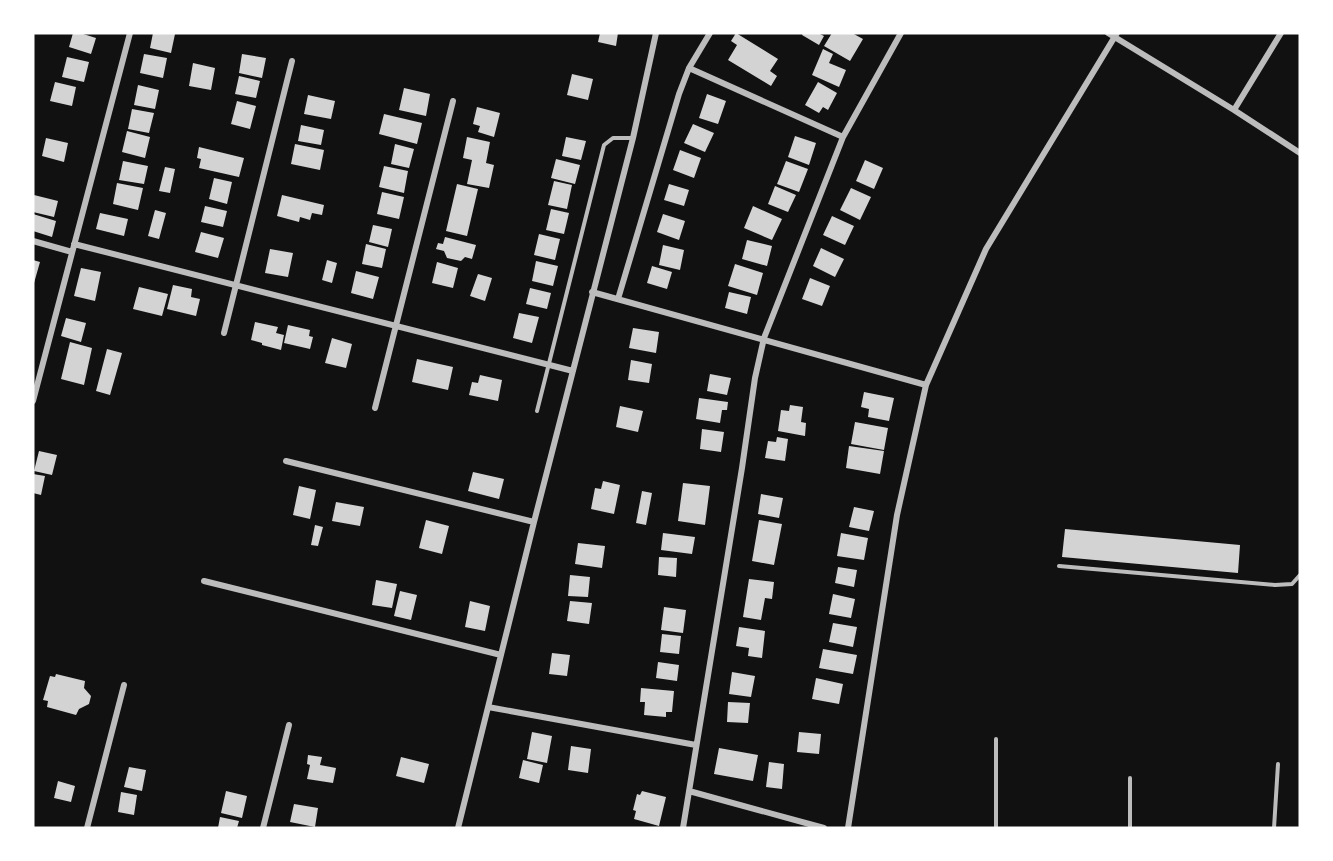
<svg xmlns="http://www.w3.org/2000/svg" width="1333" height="861" font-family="'Varela Round',sans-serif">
<rect width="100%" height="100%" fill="#111"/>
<!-- building -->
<path fill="#d3d3d3" d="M73 33H80L96 38 91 54 69 47Z
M153 33 175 34 171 53 150 48Z
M600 33H618L616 46 598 42Z
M736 33 778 59 770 71 777 76 771 86 728 60 737 45 731 41Z
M803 33H818L824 36 819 45 802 35Z
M832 33H852L863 39 850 61 824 46Z
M823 49 833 54 829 63 846 70 839 87 812 75Z
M144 54 167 58 163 78 140 73Z
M242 54 266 58 262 78 239 73Z
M67 57 89 62 84 82 62 77Z
M193 63 215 68 211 90 189 86Z
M572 74 593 79 588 100 567 95Z
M239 76 260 81 256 98 235 94Z
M55 82 76 87 72 106 50 101Z
M818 82 837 93 828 110 823 107 819 113 805 105Z
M138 85 159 90 155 109 134 105Z
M404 88 430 94 426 116 399 110Z
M707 94 726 101 718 124 699 118Z
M308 95 335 101 331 119 304 114Z
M237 101 256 106 250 129 231 124Z
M477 107 500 113 494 137 478 132 480 126 473 124Z
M132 109 154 113 149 133 128 129Z
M384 114 422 123 417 144 379 134Z
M693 124 714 133 705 152 684 143Z
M301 125 324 130 321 145 298 141Z
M127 131 150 137 145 158 122 152Z
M795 136 816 143 809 165 788 157Z
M467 137 490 142 486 163 494 165 489 188 467 184 472 160 463 158Z
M566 137 586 141 581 160 562 156Z
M46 138 68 143 64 162 42 156Z
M295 144 324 150 320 170 291 164Z
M395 144 414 149 409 168 391 164Z
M199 147 244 158 239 177 199 168 201 159 197 158Z
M680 150 701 158 694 178 673 170Z
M556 159 580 165 575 184 551 178Z
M865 160 883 168 874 189 856 181Z
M123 161 148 166 144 184 119 180Z
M786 161 808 169 799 192 777 184Z
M384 166 408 171 404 193 379 187Z
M165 167 175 169 170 193 159 191Z
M214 178 232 182 227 204 209 199Z
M554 181 572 185 567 209 548 205Z
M117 183 143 188 138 210 113 204Z
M457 184 478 189 467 236 446 231Z
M669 184 689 190 684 206 664 200Z
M775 186 796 195 788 212 768 204Z
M851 188 871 197 860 220 840 210Z
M382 192 404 197 399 219 377 214Z
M34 195 58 201 54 217 33 212Z
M282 195 324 205 322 215 312 213 310 220 300 217 299 222 277 216Z
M205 206 227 211 223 227 201 222Z
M753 206 782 219 772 240 744 228Z
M551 209 569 213 564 234 546 230Z
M155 210 166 213 159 239 148 236Z
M100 213 128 219 124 236 96 229Z
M33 214 56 221 52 237 33 231Z
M663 214 685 221 679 240 657 232Z
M832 216 854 226 845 245 823 235Z
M373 225 392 229 388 247 369 242Z
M201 232 224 238 218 258 195 252Z
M539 234 560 239 555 260 534 255Z
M445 237 476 245 472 259 465 257 461 261 447 258 444 251 436 249 438 243 443 244Z
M747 240 772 246 767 266 742 259Z
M366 244 386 249 382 268 362 264Z
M663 245 684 250 680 270 659 265Z
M821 248 844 259 835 277 813 266Z
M270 249 293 253 288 277 265 273Z
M33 260 40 262 34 283H33Z
M327 260 337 263 332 283 322 280Z
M536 261 558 266 553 286 532 281Z
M437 262 458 268 453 288 432 283Z
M735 264 763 273 757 295 728 286Z
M652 266 672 272 667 289 647 283Z
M81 268 101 272 95 301 74 296Z
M356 271 379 277 373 299 351 293Z
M478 274 492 278 485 301 470 296Z
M810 278 830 286 822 306 802 299Z
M173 285 192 289 191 297 200 299 196 316 167 309Z
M139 287 168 294 162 316 133 309Z
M530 288 551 293 547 309 526 304Z
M729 292 751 297 747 314 725 308Z
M519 313 539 317 532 343 513 338Z
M66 318 86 323 81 342 61 336Z
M255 322 278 327 276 333 284 335 281 350 262 345V343L251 340Z
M288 325 310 330 309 336 313 337 310 349 284 343Z
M633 328 659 332 656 353 629 348Z
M332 338 352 344 346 368 325 363Z
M70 342 92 348 84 385 61 379Z
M107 349 122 353 110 395 96 391Z
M417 359 453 367 448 390 412 382Z
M631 360 652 364 649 383 628 380Z
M710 374 731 378 727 395 707 391Z
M480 375 502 380 498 401 469 395 472 382 478 383Z
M864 392 894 398 889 421 868 417 869 409 861 407Z
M699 398 728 402 727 410H722L720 423 696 419Z
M790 405 803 407 801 422 806 423 805 436 778 431 781 410 789 411Z
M620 406 643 411 638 432 616 427Z
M855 422 888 428 884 450 851 444Z
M702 429 724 432 721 452 700 449Z
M777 437 788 439 785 461 765 458 768 441 776 442Z
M849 446 884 451 880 474 846 468Z
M39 451 57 455 52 475 34 471Z
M473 472 504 479 499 499 468 491Z
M33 474 45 476 41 495 33 493Z
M603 481 620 485 614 514 591 509 595 488 601 489Z
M683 483 710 486 705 525 678 521Z
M299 486 316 490 310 519 293 515Z
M642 491 652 493 646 525 636 523Z
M761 494 783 498 779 518 758 514Z
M336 502 364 507 360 526 332 521Z
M854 507 874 511 869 531 849 527Z
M426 520 449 526 442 554 419 548Z
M759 520 782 524 774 565 752 561Z
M315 525 323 527 318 546 311 545Z
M1065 529 1240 545 1238 573 1062 557Z
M663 533 695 537 692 554 661 550Z
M841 533 868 538 864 560 837 556Z
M578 543 605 546 602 568 575 564Z
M659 557 677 558 676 577 658 575Z
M838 567 857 570 854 587 835 583Z
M570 575 590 577 588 597 568 596Z
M749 579 774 582 772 599 765 598 761 620 743 617Z
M376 580 397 584 392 608 372 605Z
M400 591 417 595 411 620 394 616Z
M833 594 855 599 851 618 829 614Z
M470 601 490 606 485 631 465 627Z
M570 601 592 603 589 624 567 621Z
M664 607 686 610 683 633 661 630Z
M833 623 857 627 853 647 829 642Z
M739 627 765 631 762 658 748 656 749 648 736 646Z
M662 634 681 636 679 654 660 652Z
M823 649 857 655 853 674 819 668Z
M552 653 570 655 567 676 549 674Z
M658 662 679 665 677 681 656 678Z
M732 672 755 676 751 697 729 694Z
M56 674 85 681 84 688 91 696 89 704 79 709 76 715 47 707 48 701 43 700 50 676 55 677Z
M816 678 843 684 839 704 812 699Z
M641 688 674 691 672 712H666V717L644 715 645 702H640Z
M728 702 750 703 748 723 727 722Z
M532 732 552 736 547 763 527 759Z
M799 732 821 734 819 754 797 752Z
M571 746 591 749 588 773 568 770Z
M719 748 758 755 753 781 714 774Z
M308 755 322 757 320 765 336 768 333 783 307 779 310 765 307 764Z
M401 757 429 764 424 783 396 776Z
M523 760 543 765 539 783 519 778Z
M769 762 784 764 782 789 766 787Z
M129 767 146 770 142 791 124 787Z
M58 781 75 786 71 802 54 798Z
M226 791 247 796 242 818 221 813Z
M642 791 666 797 659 826 634 819 636 811 633 810 637 794 640 795Z
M121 792 137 795 134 815 118 812Z
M294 804 318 808 315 827 290 822Z
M220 817 239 821 237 828H218Z"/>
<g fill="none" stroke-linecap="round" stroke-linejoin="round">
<!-- service -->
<path stroke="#bcbcbc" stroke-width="4" d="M537 411 604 145 613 138H633
M1059 566 1275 585 1292 584 1300 575
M1130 778V828
M996 828V739
M1274 828 1278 764"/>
<!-- minor -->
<path stroke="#bcbcbc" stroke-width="6" d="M1108 33 1234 110 1300 153
M689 68 843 137
M1234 110 1281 33
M33 241 72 252
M74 244 573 371
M592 292 926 385
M618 299 679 94 689 68 710 33
M224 333 292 61
M33 401 130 33
M375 408 453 101
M286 461 534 522
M204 581 501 655
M488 707 696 745
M689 791 824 828
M87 828 124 685
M263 828 289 725
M458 828 534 522 633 138 656 33
M683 828 742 468 755 378 764 338 843 137 901 33
M848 828 897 515 926 385 986 249 1117 33"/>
</g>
<!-- border -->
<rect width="1333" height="861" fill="none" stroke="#ffffff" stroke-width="69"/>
</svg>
